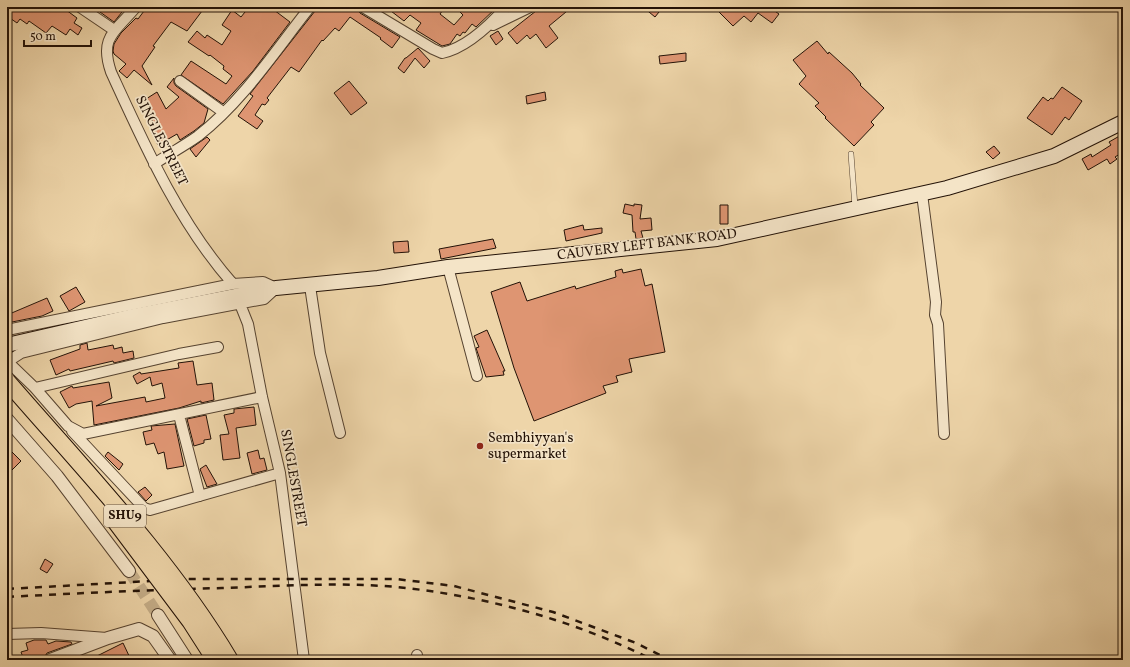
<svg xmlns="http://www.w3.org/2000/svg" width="1130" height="667" font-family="Vollkorn,serif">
<rect width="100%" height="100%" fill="#eed5a9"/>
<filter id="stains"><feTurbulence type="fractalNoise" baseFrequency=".005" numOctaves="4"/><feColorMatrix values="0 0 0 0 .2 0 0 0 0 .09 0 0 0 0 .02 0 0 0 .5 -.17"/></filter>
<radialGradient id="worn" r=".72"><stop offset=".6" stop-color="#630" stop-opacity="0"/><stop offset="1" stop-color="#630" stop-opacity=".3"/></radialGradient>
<!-- building -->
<path fill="#de9572" stroke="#231207" d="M7 7H62L77 18 74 23 82 28 78 35 70 29 66 35 52 26 46 33 29 21 27 24 20 19 17 23 7 16Z
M93 7H126L114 22Z
M147 7H197L202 11 187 31 171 22 153 46 155 47 142 66 152 85 134 70 127 78 119 71 126 64 114 54 113 51 114 44 121 33 136 18 138 19Z
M249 7H270L290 22 253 71 223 104 181 75 191 61 226 84 232 76 223 69 224 66 210 55 209 56 188 42 197 31 205 38 207 35 222 45 231 31 222 25 232 10 241 17Z
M316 7H333L337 10 339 7H357L360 13 400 37 392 48 380 39 381 38 350 17 339 31 335 28 323 41 322 40 299 72 291 67 267 98 269 100 265 105 262 104 255 115 263 121 257 129 238 116 253 96 250 94 315 11Z
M376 7H445L440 14 454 25 463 15 455 7H497L476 27 472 24 465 33 463 32 460 36 457 34 450 44 442 46 416 30 421 23 410 15 404 21 387 8 384 12Z
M541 7H572L549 26 558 38 546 48 536 34 530 39 527 35 517 44 508 33Z
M643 7H663L655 17Z
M724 7H769L779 14 772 23 758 13 751 22 744 16 733 26 719 12Z
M498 31 503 39 496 45 490 36Z
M817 41 828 54 829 52 852 73 861 84 860 85 884 108 871 122 874 125 854 146 825 118 826 117 815 106 819 103 799 84 806 76 793 60Z
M418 48 430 61 424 68 415 58 404 73 398 68 405 58H406Z
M686 53V61L660 64 659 56Z
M174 78V83L176 86 208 109 204 123 194 131 180 140 177 134 158 145 152 133 157 128 146 111 150 106 146 99 157 92 166 109 179 97 167 87Z
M349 81 367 103 351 115 334 93Z
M1062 87 1082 101 1069 120 1065 117 1052 135 1027 118 1043 97 1048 101 1051 98 1053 99Z
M545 92 546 100 527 104 526 96Z
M1123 134V152L1115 157 1117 159 1110 164 1107 159 1088 170 1082 159 1091 154 1092 157 1111 145 1109 142Z
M207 137 210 140 196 157 190 149Z
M994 146 1000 153 993 159 986 152Z
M625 204 634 206V204L642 205 640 219 651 218 652 230 641 231 643 238 636 239 635 232H633L632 215 623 213Z
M720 205H728V224H720Z
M583 225 584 230 602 228V233L566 241 564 230Z
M493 239 496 248 441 259 439 249Z
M408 241 409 252 394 253 393 242Z
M622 269 623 273 641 269 645 286 652 284 665 352 629 359 632 372 616 376 618 382 603 386 606 393 534 421 514 368 491 292 520 282 527 301 575 286 576 289 616 277 615 271Z
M76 287 85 302 69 311 60 296Z
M47 298 53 311 42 316 7 323V315Z
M487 330 505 371H503L504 375 486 377 476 348 479 347 474 336Z
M87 343 88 350 113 345 114 349 122 347 123 353 133 351 134 358 114 363 113 361 70 371 69 369 56 375 50 360 80 349V345Z
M193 361 197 385 212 383 214 400 201 403V401L179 408 94 425 92 401 76 404 69 408 60 392 72 386 73 388 109 382 112 398 96 406 145 397 146 402 165 398 162 383 152 386 150 377 137 384 133 376 140 372 141 374 179 368 178 363Z
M254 407 256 425 236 428 240 458 223 460 220 435 229 434 224 415 234 413V409Z
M206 415 211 439 204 440V443L194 446 187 419Z
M175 424 184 466 167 469 164 452 158 454 154 443 146 445 143 432 152 430 151 426Z
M258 450 260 459 264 458 267 470 252 474 247 453Z
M12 452 21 461 7 475V457Z
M108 452 123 464 119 470 105 456Z
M206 465 217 484 207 487 200 469Z
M145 487 152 495 146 501 138 492Z
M45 559 53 564 47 573 40 569Z
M34 640H46L48 644 56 641 71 642 72 644 47 653 43 660H24L21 652 28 650 26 643Z
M123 643 131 660H89Z"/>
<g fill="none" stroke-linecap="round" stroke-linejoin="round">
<!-- tertiary-tunnel -->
<path stroke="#c5ae89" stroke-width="12" stroke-dasharray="12 6" stroke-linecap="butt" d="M129 571 158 615"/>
<defs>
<path id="service" d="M851 154 855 207"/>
<path id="minor" d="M80 7 114 30
M136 7C115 32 99 37 111 72 145 146 179 223 233 284
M363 7 433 49 442 53C466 48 490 25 506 7
M493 25 530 7
M180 81 223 112
M154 164C169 154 184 146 198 136 243 101 275 51 310 7
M922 194 936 302 935 315 938 324 944 434
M448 267 477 376
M310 286 320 353 340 433
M240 304 248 324 262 397 280 473 304 660
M7 330 233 284 263 282 276 288 264 299 163 318 21 353 7 362
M7 361 35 388 68 426 83 434 262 397
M35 388 179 354 218 347
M179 415 200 496
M72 431 144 508 150 510 280 473
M7 634 41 633 107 638
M417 655V660"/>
<path id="tertiary" d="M7 419 57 476 129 571
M158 615 187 660
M50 660 108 638 139 629 153 636 170 660"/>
<path id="secondary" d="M7 345 133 316 276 288 378 278 448 267 717 239 947 188 1054 156 1123 122"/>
</defs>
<!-- service casing -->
<use href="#service" stroke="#564330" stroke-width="6"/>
<!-- minor casing -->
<use href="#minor" stroke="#564330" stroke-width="12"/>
<!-- tertiary casing -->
<use href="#tertiary" stroke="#564330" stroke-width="14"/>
<!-- secondary casing -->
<use href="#secondary" stroke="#231207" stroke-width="16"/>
<!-- service -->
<use href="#service" stroke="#f4e4c7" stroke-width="5"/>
<!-- minor -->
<use href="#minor" stroke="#f4e4c7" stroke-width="10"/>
<!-- tertiary -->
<use href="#tertiary" stroke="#f4e4c7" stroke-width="12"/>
<!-- secondary -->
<use href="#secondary" stroke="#f4e4c7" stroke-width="14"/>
<!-- rail -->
<path stroke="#231207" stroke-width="2.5" stroke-dasharray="7 7" stroke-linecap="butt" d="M7 589 187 579H396L454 586 553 612 636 643 670 660
M7 597C79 593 150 590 222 588 280 586 339 582 397 587 485 596 574 620 653 660"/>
<defs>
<path id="trunk-bridge" d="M7 381C85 471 169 558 230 660
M112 517 190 621 215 660"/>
</defs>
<!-- trunk-bridge casing -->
<use href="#trunk-bridge" stroke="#231207" stroke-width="18" stroke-linecap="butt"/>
<!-- trunk-bridge -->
<use href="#trunk-bridge" stroke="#eed5a9" stroke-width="16"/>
</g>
<!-- markers -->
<circle fill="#8f2418" stroke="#f4e4c7" stroke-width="1.5" cx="480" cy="446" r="4"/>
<g text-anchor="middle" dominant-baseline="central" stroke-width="3.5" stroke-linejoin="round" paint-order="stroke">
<!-- shield labels -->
<rect fill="#f4e4c7" stroke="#625141" stroke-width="1" x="104" y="505" width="42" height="22" rx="3"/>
<g font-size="13" font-weight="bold" fill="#231207">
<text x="125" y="516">SHU9</text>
</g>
<!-- street labels -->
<g font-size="14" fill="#231207" stroke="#f4e4c7">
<text transform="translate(161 141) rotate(63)">SINGLESTREET</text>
<text transform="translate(647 245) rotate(-7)">CAUVERY LEFT BANK ROAD</text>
<text transform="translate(293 478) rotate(80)">SINGLESTREET</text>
</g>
<!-- poi labels -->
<g font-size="14" fill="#231207" stroke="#f4e4c7" text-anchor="start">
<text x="488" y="438">Sembhiyyan's<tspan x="488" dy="16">supermarket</tspan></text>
</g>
</g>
<!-- margin -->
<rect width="1130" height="667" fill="none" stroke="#eed5a9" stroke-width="24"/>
<rect x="8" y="8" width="1114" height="651" fill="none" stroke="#231207" stroke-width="2"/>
<rect x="12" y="12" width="1106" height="643" fill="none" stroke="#231207"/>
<!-- scale -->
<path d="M24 40v6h67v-6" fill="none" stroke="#231207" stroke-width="2"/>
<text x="30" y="40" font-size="12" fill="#231207" stroke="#f4e4c7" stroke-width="3" paint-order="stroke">50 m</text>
<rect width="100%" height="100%" filter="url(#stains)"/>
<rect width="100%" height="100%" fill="url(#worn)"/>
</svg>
